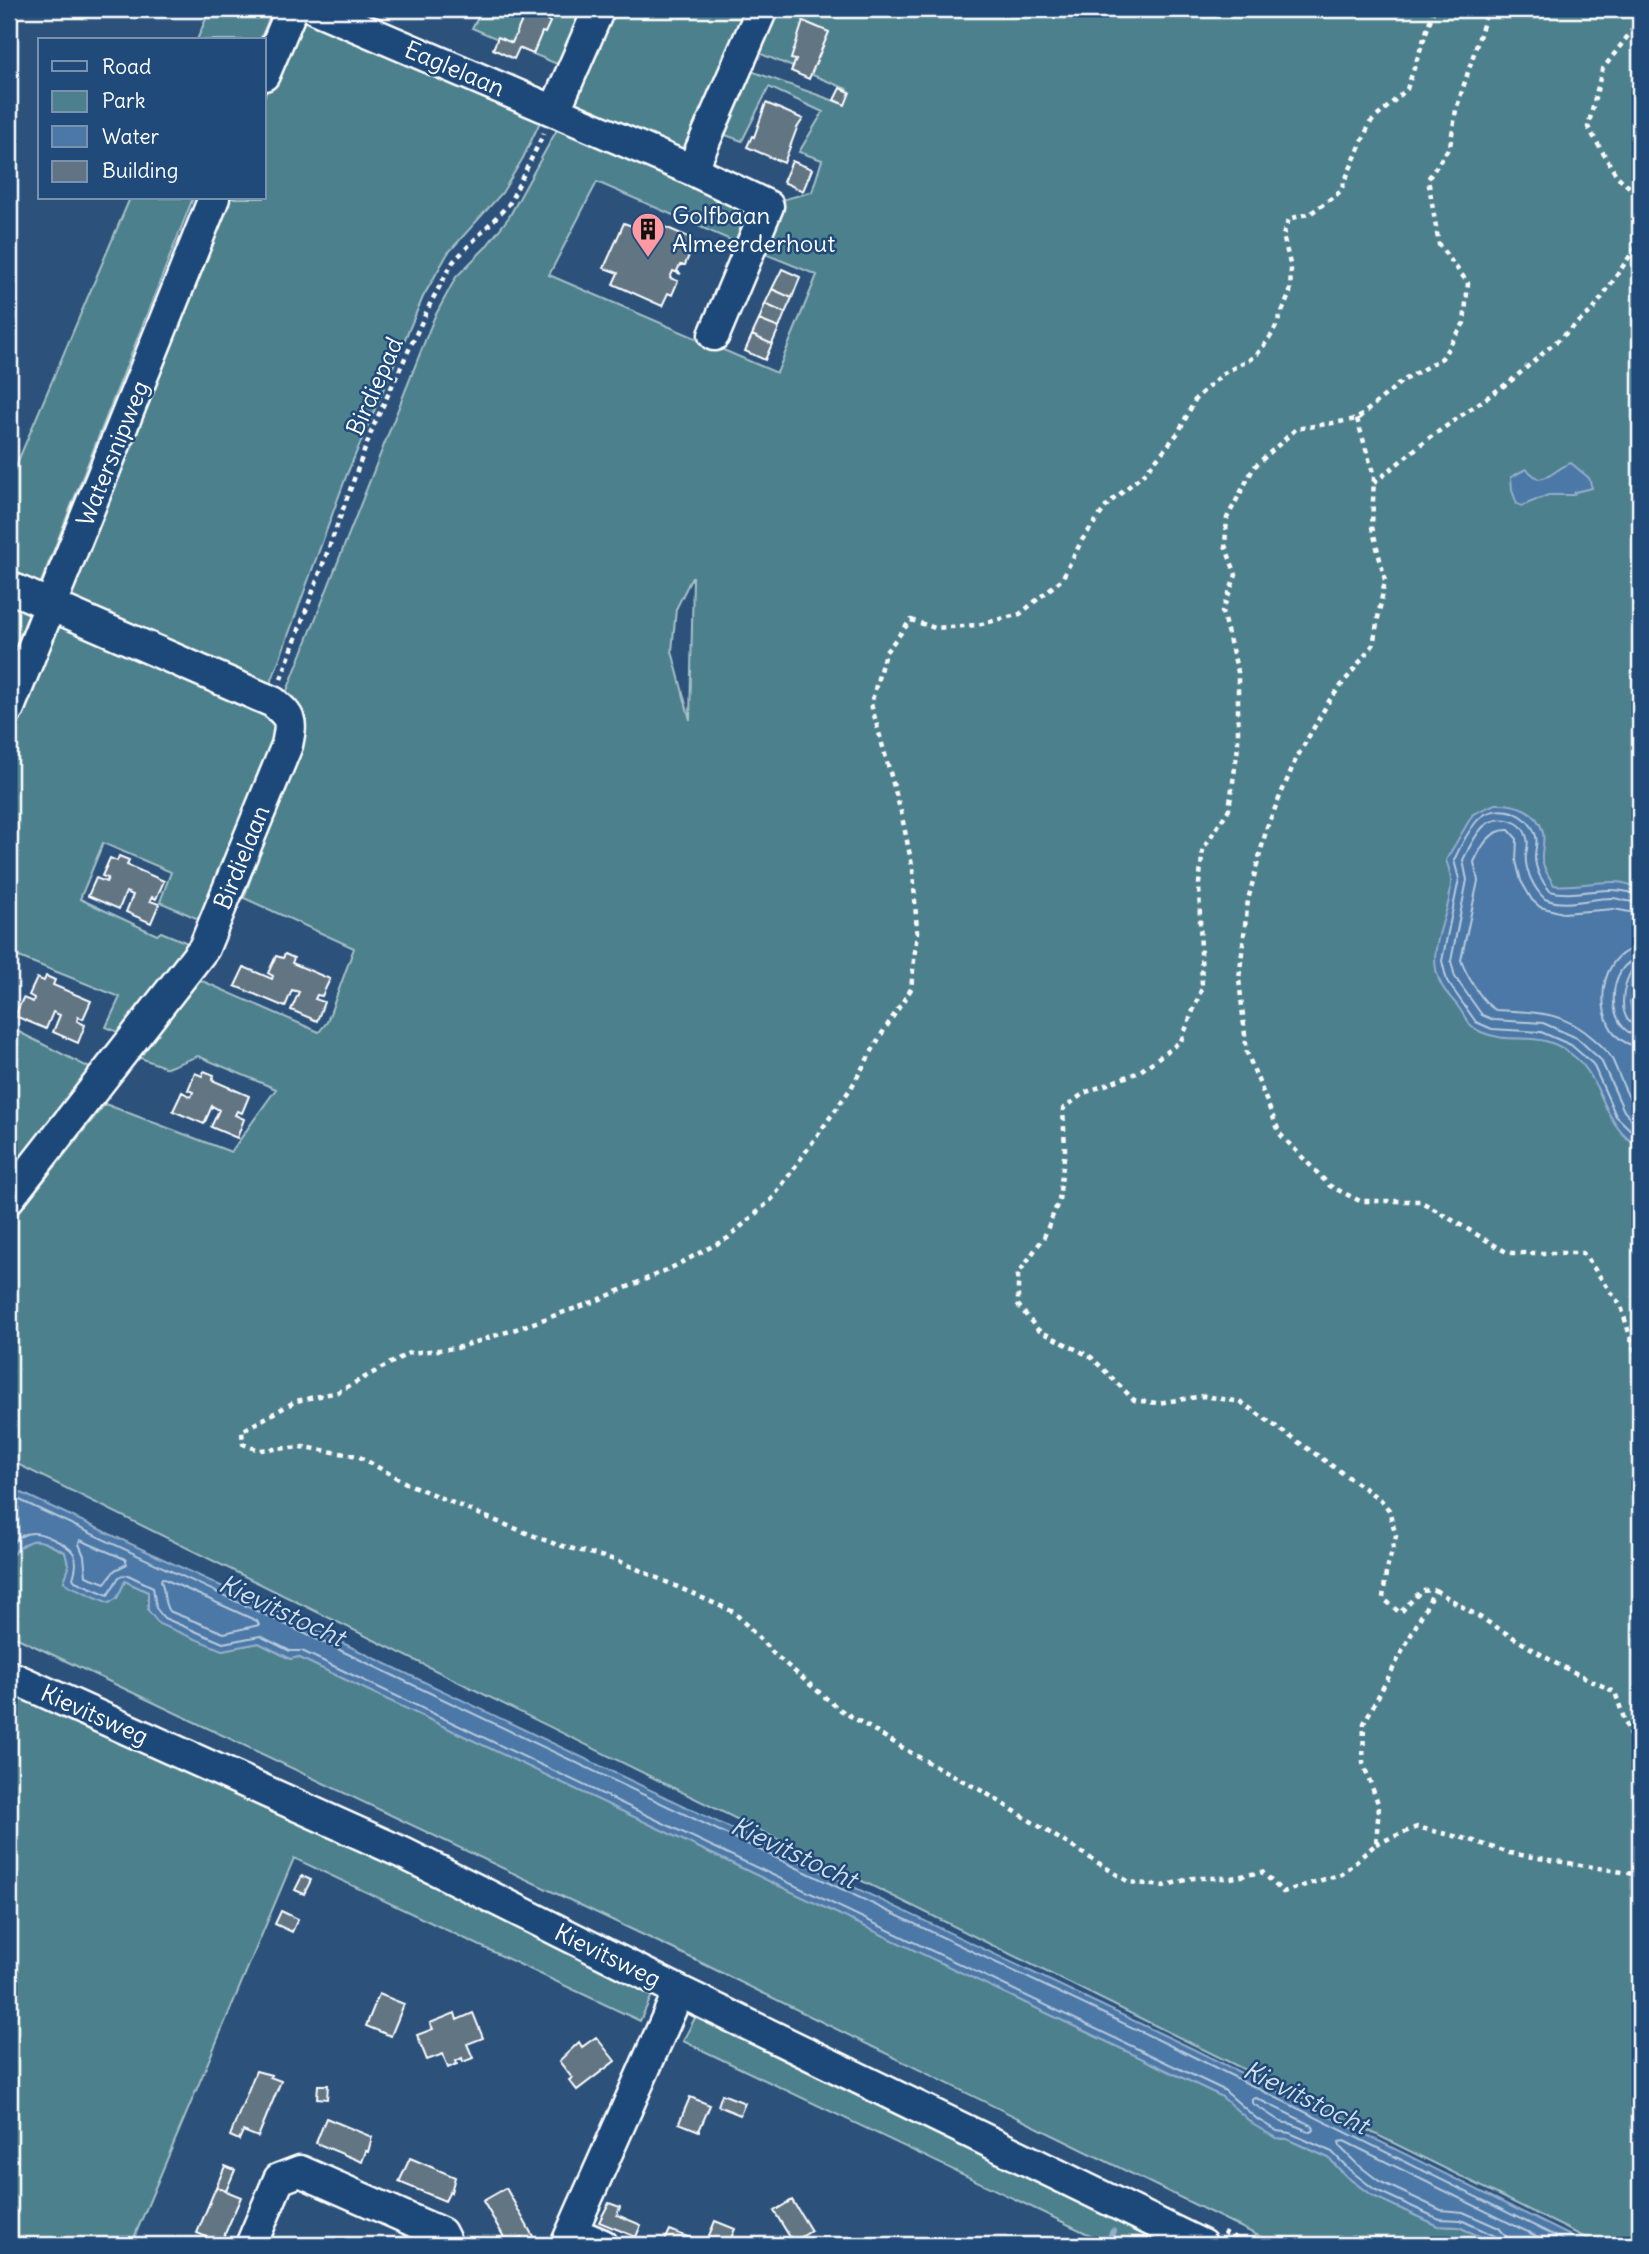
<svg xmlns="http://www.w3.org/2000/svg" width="1649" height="2254" font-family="Delius,sans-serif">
<rect width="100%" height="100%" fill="#2c527c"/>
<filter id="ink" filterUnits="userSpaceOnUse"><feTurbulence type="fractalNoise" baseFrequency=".0143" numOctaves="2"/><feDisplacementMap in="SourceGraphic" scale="14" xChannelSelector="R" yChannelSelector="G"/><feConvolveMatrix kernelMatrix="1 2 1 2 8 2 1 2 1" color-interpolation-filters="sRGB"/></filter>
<g filter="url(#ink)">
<!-- green -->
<path fill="#4d808d" stroke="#a6c0c6" stroke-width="2" fill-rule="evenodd" d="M210 9H273L260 40H197Z
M483 9H587L564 67 472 28Z
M607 9H750L686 147 667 151 584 113 573 102Z
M772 9H850L867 16 877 17 880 9H1640V2245H1600L9 1460V1225L105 1104 231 1152 276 1089 198 1056 167 1068 138 1057 200 980 319 1032 327 1022 354 948 244 898 278 801 285 696 434 318 456 277 485 248 509 217 560 124 749 206 735 242 597 182 549 275 777 373 817 275 758 251 785 199 812 192 822 160 799 152 823 112 769 87 742 141 717 132 743 68 840 103 847 89 756 52ZM692 577H693L690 720 672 651 676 609Z
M316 17 541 120 523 158 502 193 448 253 423 297 347 474 269 688 79 604 66 587 224 198H264V98L290 35 303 19Z
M130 198H193L9 663V482Z
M54 621 274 713 282 729 205 922 160 902 171 872 103 843 80 899 157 935 161 932 190 944 120 1033 106 1027 120 997 9 953V732Z
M9 1027 90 1068 9 1181Z
M39 1540 65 1552 69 1568 64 1581 117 1598 125 1581 148 1592V1610L222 1650 259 1643 290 1659 298 1657 1221 2096 1276 2138 1287 2139 1329 2158 1346 2176 1371 2195 1438 2226 1459 2227 1499 2245H1277L673 1949 9 1634V1558L23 1542Z
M9 1686 287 1813 654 1991 640 2021 294 1858 131 2245H9Z
M698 2012 1181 2245H1111L683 2041Z"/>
<!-- water -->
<path fill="#4c78a7" stroke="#94aeca" stroke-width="2" d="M1571 463 1589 478 1592 488 1575 492 1574 495H1548L1522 506 1517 504 1512 490 1511 477 1526 469 1538 479C1552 478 1558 467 1571 463Z
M1495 804C1515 803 1538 810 1543 833 1545 842 1541 851 1542 860 1544 870 1549 877 1554 885 1581 889 1616 873 1640 890V970L1632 982 1630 1002 1632 1013 1640 1022V1147C1602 1127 1605 1083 1576 1058 1540 1026 1515 1047 1481 1032 1467 1026 1466 1017 1457 1005 1452 999 1445 992 1441 984 1423 950 1452 915 1451 880 1451 874 1448 866 1446 860L1473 814Z
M9 1487 330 1637 1191 2048 1589 2245H1499L1459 2227 1438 2226 1371 2195 1346 2176 1329 2158 1287 2139 1276 2138 1254 2125 1221 2096 298 1657 291 1659 259 1643 222 1650 159 1624 148 1610V1592L125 1581 117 1598 109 1603 68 1585 64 1581 69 1568 65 1552C36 1538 33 1533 9 1558Z"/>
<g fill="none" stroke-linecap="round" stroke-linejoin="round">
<!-- shore -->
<path stroke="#b7c9dc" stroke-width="2" d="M1640 894C1631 893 1622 890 1612 890 1592 889 1570 897 1550 891 1542 882 1535 869 1535 857 1535 848 1539 840 1534 831 1524 809 1492 802 1476 822 1467 833 1460 847 1454 860L1459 879 1442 961 1447 981 1476 1022 1492 1029 1541 1032 1571 1045 1593 1064 1616 1116 1640 1139
M1640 903C1631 903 1622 899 1612 898 1590 898 1566 908 1545 899 1534 889 1524 869 1526 854 1527 849 1529 844 1527 838 1522 818 1497 814 1483 827 1474 836 1468 850 1463 860L1467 880 1451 961 1455 977 1482 1015 1494 1020 1543 1023 1577 1038 1601 1060 1624 1111 1640 1128
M1640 914 1614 909 1563 913 1540 907 1532 900 1521 881 1516 861 1517 839 1509 830C1490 829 1481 847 1474 862L1478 881 1461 960C1465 973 1484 1005 1496 1010 1535 1012 1563 1011 1594 1039 1601 1045 1608 1051 1612 1059 1621 1078 1626 1098 1640 1113
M1640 948C1592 950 1590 1044 1640 1046
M1640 959C1606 961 1604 1033 1640 1036
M1640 968 1633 969C1622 983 1615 1023 1640 1027
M9 1495 327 1644 1188 2054 1573 2245
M80 1540 125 1559 127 1564 115 1570 105 1583 86 1576 84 1556 79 1544Z
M9 1548C12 1544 16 1538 21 1536 32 1530 43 1534 53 1539 73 1548 81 1555 73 1578L75 1581 108 1595 119 1577 128 1575 153 1587 156 1608 164 1618 223 1643 260 1636 290 1651H302L1224 2090 1257 2119 1277 2131 1290 2133 1332 2152 1351 2171 1374 2189 1439 2219 1461 2220 1495 2236 1499 2245
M162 1578 257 1621 259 1625 224 1633 169 1611C162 1602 166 1592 161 1581Z
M1256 2098 1313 2126 1314 2130 1310 2132 1292 2124 1281 2122 1252 2103V2099Z
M1507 2245 1506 2236 1499 2228 1463 2212 1441 2210 1379 2181 1357 2164 1340 2147 1339 2142 1344 2141 1554 2245"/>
<!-- stream -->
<path stroke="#94aeca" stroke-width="7" d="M1107 2245 1113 2232"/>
</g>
<!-- building -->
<path fill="#627483" stroke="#fff" stroke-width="2" d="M527 9 548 17 547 20 550 22 545 33 542 32 533 54 519 48 514 59 493 49 498 37 512 43Z
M803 21 829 32 809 79 791 71 796 60 791 59Z
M840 88 850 92 845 105 834 100Z
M766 103 803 119 797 128 784 163 747 147 752 136 754 137Z
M792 161 812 169 803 191 783 182Z
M642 217 691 238 686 251 690 253 685 265H680L677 271 681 274 673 271 670 278 678 281 672 295 668 293 662 306 613 284 618 273 604 268 624 223 637 228Z
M782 269 800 277 792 298 772 289Z
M772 289 792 298 785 313 765 304Z
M765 304 785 313 779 328 759 320Z
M759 320 779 328 772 344 752 335Z
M752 335 772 344 765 360 745 351Z
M119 856 129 860 127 865 164 881 156 899 152 897 150 901 159 904 151 923 126 912 133 895 126 892 119 909 88 896 96 878 106 882 108 878 102 876 110 858 117 861Z
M285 954 294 958 292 963 330 979 322 996 317 995 315 999 324 1002 317 1021 291 1010 299 992 292 990 285 1007 235 986 244 967 272 979 273 976 268 973 276 956 283 958Z
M46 976 55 980 53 985 91 1001 83 1019 78 1017 77 1021 85 1025 78 1043 53 1032 60 1015 53 1012 46 1029 15 1016 23 998 33 1002 34 998 29 995 37 978 44 981Z
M204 1071 214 1075 212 1080 249 1096 242 1113 237 1111 235 1115 244 1119 237 1138 211 1127 219 1110 212 1106 204 1124 173 1111 182 1092 191 1097 193 1092 188 1090 195 1073 202 1076Z
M302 1876 311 1880 304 1894 295 1890Z
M281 1911 298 1919 292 1932 275 1924Z
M379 1994 404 2004 391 2036 366 2026Z
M455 2013 457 2020 473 2013 483 2038 467 2044 473 2058 463 2062 462 2058 456 2061 457 2064 448 2068 443 2054 427 2060 417 2035 433 2029 430 2023Z
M596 2037 615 2061 577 2090 569 2080 572 2078 559 2061 579 2042 582 2047Z
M256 2071 271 2075 270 2077 281 2081 258 2137 243 2131 239 2140 230 2136Z
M318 2085H328L327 2099 317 2098Z
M722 2094 745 2103 740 2115 718 2106Z
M690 2097 710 2105 699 2131 679 2123Z
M326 2118 372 2137 368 2152 366 2151 362 2162 316 2143Z
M410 2158 455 2177 451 2192 450 2191 445 2201 399 2182Z
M225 2166 235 2170 226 2191 216 2187Z
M216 2187 241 2197 221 2243 197 2233Z
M506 2188 535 2240 526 2245 521 2237 508 2244 483 2201Z
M792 2200 811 2231 793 2242 774 2211Z
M609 2203 620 2207 617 2215 641 2225 636 2237 599 2222Z
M715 2221 735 2229 728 2245H705Z
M670 2230 690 2238 687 2245 664 2243Z"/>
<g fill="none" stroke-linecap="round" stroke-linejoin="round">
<defs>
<path id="minor" d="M316 9 692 170 768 206 714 335
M264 75 292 9
M555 110 599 9
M692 170 762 9
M9 587 273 702C292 718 292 721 287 745L204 948 9 1198
M9 708 214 198
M9 1676 403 1853 679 1991 1202 2245
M572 2232 603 2245
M251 2245 279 2179 300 2171 441 2233 447 2245
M566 2245 679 1991"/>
</defs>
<!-- minor casing -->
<use href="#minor" stroke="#fff" stroke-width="35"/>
<!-- path -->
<path stroke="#fff" stroke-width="4.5" stroke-dasharray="5 5" stroke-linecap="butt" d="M1434 9 1407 89 1370 123 1340 192 1311 213 1289 219 1283 235 1291 268 1290 293 1273 333 1256 356 1224 373 1196 398 1178 433 1145 473 1108 504 1082 540 1062 579 1020 614 978 625 935 628 911 620 885 653 871 704 901 812 913 870 917 932 911 989 881 1035 851 1088 772 1199 728 1238 671 1268 596 1301 516 1329 457 1348 409 1353 338 1392 296 1401 242 1431 243 1444 259 1450 304 1447 358 1456 406 1483 491 1519 555 1544 619 1561 734 1612 774 1654 839 1709 913 1754 984 1792 1129 1882 1163 1886 1193 1878H1231L1262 1872 1283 1892 1341 1874 1376 1844 1379 1806 1363 1763 1364 1723 1435 1590 1421 1591 1400 1613 1383 1598 1386 1573 1396 1536 1389 1510 1381 1500 1241 1402 1204 1396 1157 1403 1134 1400 1091 1357 1038 1330 1018 1305V1274L1044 1237 1059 1200 1065 1149 1063 1109 1084 1093 1139 1072 1181 1041 1202 988 1199 884 1203 849 1229 809 1238 747V672L1222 612 1236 575 1225 545 1227 518 1254 467 1296 429 1357 419 1401 382 1442 358 1464 323 1468 283 1439 245 1428 179 1450 146 1456 110 1488 9
M1640 20 1602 70 1588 127 1616 175 1640 197
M1357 419 1374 476 1372 527 1385 580 1373 645 1329 701 1296 759 1267 827 1248 900 1239 979 1247 1053 1280 1134 1330 1186 1360 1201H1420L1508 1253H1583L1621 1306 1640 1370
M1374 483 1425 441 1512 380 1594 309 1640 241
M281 679 373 427 431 302 453 262 509 204 544 133
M1435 1590 1557 1664 1615 1692 1640 1765
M1376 1844 1417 1827 1471 1840 1509 1853 1640 1875
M1223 2232 1251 2245"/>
<!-- minor -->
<use href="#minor" stroke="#1f4a7a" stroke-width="30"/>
</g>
</g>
<!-- icons -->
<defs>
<symbol id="building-pin" viewBox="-11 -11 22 30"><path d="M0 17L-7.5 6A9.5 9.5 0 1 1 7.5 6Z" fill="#ff9aa2" stroke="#1f4a7a"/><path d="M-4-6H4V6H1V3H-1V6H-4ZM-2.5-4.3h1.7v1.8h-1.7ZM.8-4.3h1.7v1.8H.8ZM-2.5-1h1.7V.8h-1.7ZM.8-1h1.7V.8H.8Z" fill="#111"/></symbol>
</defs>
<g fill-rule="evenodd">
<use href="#building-pin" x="629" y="210" width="38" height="52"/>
</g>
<g text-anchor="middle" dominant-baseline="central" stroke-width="5" stroke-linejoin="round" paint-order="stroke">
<!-- street labels -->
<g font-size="24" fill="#fff" stroke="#1f4a7a">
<text transform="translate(455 68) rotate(23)">Eaglelaan</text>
<text transform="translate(374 386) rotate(-66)">Birdiepad</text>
<text transform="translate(112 453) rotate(-68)">Watersnipweg</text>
<text transform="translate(241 857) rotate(-68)">Birdielaan</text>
<text transform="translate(95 1714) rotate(24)">Kievitsweg</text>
<text transform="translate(608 1955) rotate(26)">Kievitsweg</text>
</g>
<!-- poi labels -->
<g font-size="24" fill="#fff" stroke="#1f4a7a" text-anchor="start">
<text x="672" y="215">Golfbaan<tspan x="672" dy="28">Almeerderhout</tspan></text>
</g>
<!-- water labels -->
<g font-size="26" font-style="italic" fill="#d2dde9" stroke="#1f4a7a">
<text transform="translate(282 1610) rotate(25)">Kievitstocht</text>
<text transform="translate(794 1852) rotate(25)">Kievitstocht</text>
<text transform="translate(1306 2097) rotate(26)">Kievitstocht</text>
</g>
</g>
<!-- margin -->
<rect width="1649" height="2254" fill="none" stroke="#1f4a7a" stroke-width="35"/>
<rect x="18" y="18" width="1614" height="2219" fill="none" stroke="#fff" stroke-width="2.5" filter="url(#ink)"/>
<!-- legend -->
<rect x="38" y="38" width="228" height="161" fill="#1f4a7a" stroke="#7992af" stroke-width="2"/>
<rect x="52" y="61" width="35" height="10" fill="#1f4a7a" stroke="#7992af" stroke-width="2"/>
<text x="102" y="74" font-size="21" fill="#ffffff">Road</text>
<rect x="52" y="91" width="35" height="21" fill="#4d808d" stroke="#7992af" stroke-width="2"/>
<text x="102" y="108" font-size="21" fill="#ffffff">Park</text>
<rect x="52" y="126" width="35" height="21" fill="#4c78a7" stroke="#7992af" stroke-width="2"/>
<text x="102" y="144" font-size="21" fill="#ffffff">Water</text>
<rect x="52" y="161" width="35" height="21" fill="#627483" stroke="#7992af" stroke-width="2"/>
<text x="102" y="178" font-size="21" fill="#ffffff">Building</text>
</svg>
